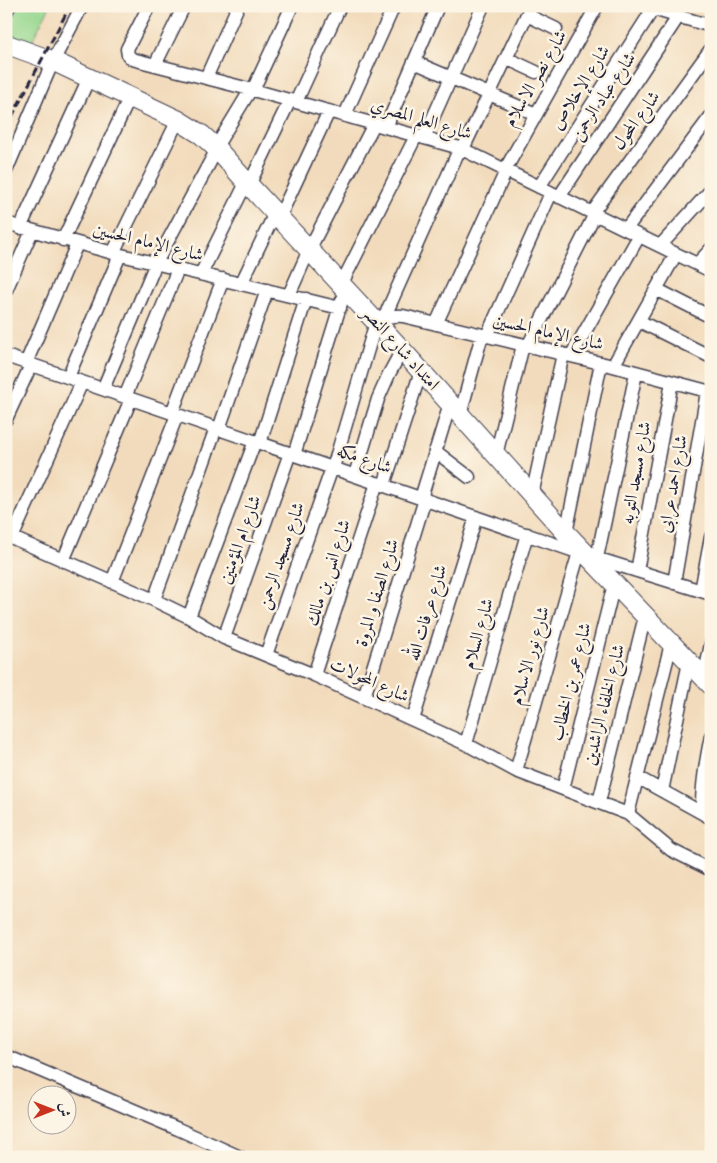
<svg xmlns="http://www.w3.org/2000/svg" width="717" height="1163" font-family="'IM FELL English',Amiri,serif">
<rect width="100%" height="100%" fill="#fcf5e5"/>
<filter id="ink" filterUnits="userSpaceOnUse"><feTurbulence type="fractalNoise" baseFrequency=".02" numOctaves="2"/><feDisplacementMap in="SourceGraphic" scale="10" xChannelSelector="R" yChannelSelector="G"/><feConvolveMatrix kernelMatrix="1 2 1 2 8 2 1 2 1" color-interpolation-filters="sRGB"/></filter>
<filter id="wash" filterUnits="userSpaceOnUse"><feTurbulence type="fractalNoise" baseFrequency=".0096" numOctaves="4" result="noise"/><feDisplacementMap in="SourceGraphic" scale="20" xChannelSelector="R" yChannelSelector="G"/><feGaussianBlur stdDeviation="1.12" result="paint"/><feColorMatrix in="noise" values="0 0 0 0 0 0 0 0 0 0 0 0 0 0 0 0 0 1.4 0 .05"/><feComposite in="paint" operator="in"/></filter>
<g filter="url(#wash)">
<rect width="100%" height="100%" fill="#f2dbbc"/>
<!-- green -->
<path fill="#95d78e" stroke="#5c7c64" d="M18 6H50L30 45 6 33V28Z"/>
</g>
<g filter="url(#ink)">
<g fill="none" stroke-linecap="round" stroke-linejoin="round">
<defs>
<path id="street" d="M149 6 127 49 128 55 132 59 253 90 460 148 711 271
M646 7 711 26
M6 12 9 6
M527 15 556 29
M506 58 536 72
M414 62 536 114
M155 65 184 6
M206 78 238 6
M253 90 292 6
M296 102 340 6
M345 115 394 6
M386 127 438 6
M424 138 483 6
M216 147 251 89
M463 149 531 6
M505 170 597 6
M6 171 53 61 82 6
M249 185 290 100
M539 187 653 9
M559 197 678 17
M592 213 711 49
M279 218 329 111
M6 223 113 253 340 308
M20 228 89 78
M626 229 711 116
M63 240 130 97
M660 246 711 190
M113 253 178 120
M697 264 711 249
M201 274 246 183
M241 284 275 213
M341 285 416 136
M656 289 711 317
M6 290 32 231
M289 295 309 250 374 124
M384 318 460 148
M639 321 711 357
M436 324 506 171
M487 336 551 193
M528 346 595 214
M6 356 586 555 711 594
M571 356 639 236
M26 363 77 244
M613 366 676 254
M68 377 120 255
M103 389 156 263 217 149
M125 397 178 269
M172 413 223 279
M460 415 482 335
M6 419 31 365
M219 429 267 290
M260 443 306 299
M435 451 469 477
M294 455 342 300
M496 455 523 345
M333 468 376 322C385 317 393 315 403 316L613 366 711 392
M355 475 378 399 389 374 402 350
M384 485 421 371
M532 495 563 354
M421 498 450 404
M566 533 601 363
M6 535 154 600 189 617 224 638 314 675 413 720 466 744 516 771 628 814 671 850 711 870
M12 538 82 382
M597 558 636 373
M63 561 131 399
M637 571 672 382
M112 582 177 415
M674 583 707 392
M701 591 711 537
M154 600 216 428
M189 617 255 441
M224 638 290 453
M266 655 332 468
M314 675 377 483
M704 678 711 644
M364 697 425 499
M413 720 476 517
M466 744 527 534
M516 771 579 552
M637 777 711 818
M563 789 614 584
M662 791 689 662
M599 802 645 616
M702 806C702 782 706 760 711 736
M628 814 671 644
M6 1056 178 1129 240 1157"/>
<path id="secondary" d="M6 44 53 61 178 120 202 135 217 149 249 185 402 350 566 533 711 685"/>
</defs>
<!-- street casing -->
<use href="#street" stroke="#413e4e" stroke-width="15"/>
<!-- secondary casing -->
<use href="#secondary" stroke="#413e4e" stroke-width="21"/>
<!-- street -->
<use href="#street" stroke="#fff" stroke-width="12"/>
<!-- secondary -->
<use href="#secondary" stroke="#fff" stroke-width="19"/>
<!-- rail -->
<path stroke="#22223b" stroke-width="3" stroke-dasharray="8 4" stroke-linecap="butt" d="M6 128 70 6"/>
</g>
</g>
<g text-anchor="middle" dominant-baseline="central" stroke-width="5" stroke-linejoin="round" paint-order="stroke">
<!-- street labels -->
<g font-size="18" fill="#22223b" stroke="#fcf5e5">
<text transform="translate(536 79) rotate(-60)">شارع نصر الاسلام</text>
<text transform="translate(581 88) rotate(-58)">شارع الإخلاص</text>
<text transform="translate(604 97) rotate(-56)">شارع عباد الرحمن</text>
<text transform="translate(421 120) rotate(17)">شارع العلم المصري</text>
<text transform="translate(637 121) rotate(-54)">شارع المحول</text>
<text transform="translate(148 243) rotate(14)">شارع الإمام الحسين</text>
<text transform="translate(548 333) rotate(13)">شارع الإمام الحسين</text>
<text transform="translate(400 349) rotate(48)">امتداد شارع النصر</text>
<text transform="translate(364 460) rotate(19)">شارع مكه</text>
<text transform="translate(637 473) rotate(-80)">شارع مسجد التوبه</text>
<text transform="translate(674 484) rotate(-80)">شارع احمد عرابى</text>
<text transform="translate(241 540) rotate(-70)">شارع ام المؤمنين</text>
<text transform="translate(282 556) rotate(-71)">شارع مسجد الرحمن</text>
<text transform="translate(329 573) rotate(-72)">شارع انس بن مالك</text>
<text transform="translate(378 593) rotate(-73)">شارع الصفا و المروة</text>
<text transform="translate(428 613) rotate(-73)">شارع عرفات الله</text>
<text transform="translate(479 634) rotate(-74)">شارع السلام</text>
<text transform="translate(531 656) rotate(-74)">شارع نور الاسلام</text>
<text transform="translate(369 681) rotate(24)">شارع المحولات</text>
<text transform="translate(572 682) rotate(-76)">شارع عمر بن الخطاب</text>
<text transform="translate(605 705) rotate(-76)">شارع الخلفاء الراشدين</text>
</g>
</g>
<!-- margin -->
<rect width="717" height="1163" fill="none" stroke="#fcf5e5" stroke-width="25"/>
<!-- north arrow -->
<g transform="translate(52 1110) rotate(90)"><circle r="24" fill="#fcf5e5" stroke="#a5a1a1"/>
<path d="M0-4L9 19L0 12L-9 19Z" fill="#c8321e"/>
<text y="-8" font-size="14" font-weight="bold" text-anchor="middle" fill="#22223b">ش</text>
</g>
</svg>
